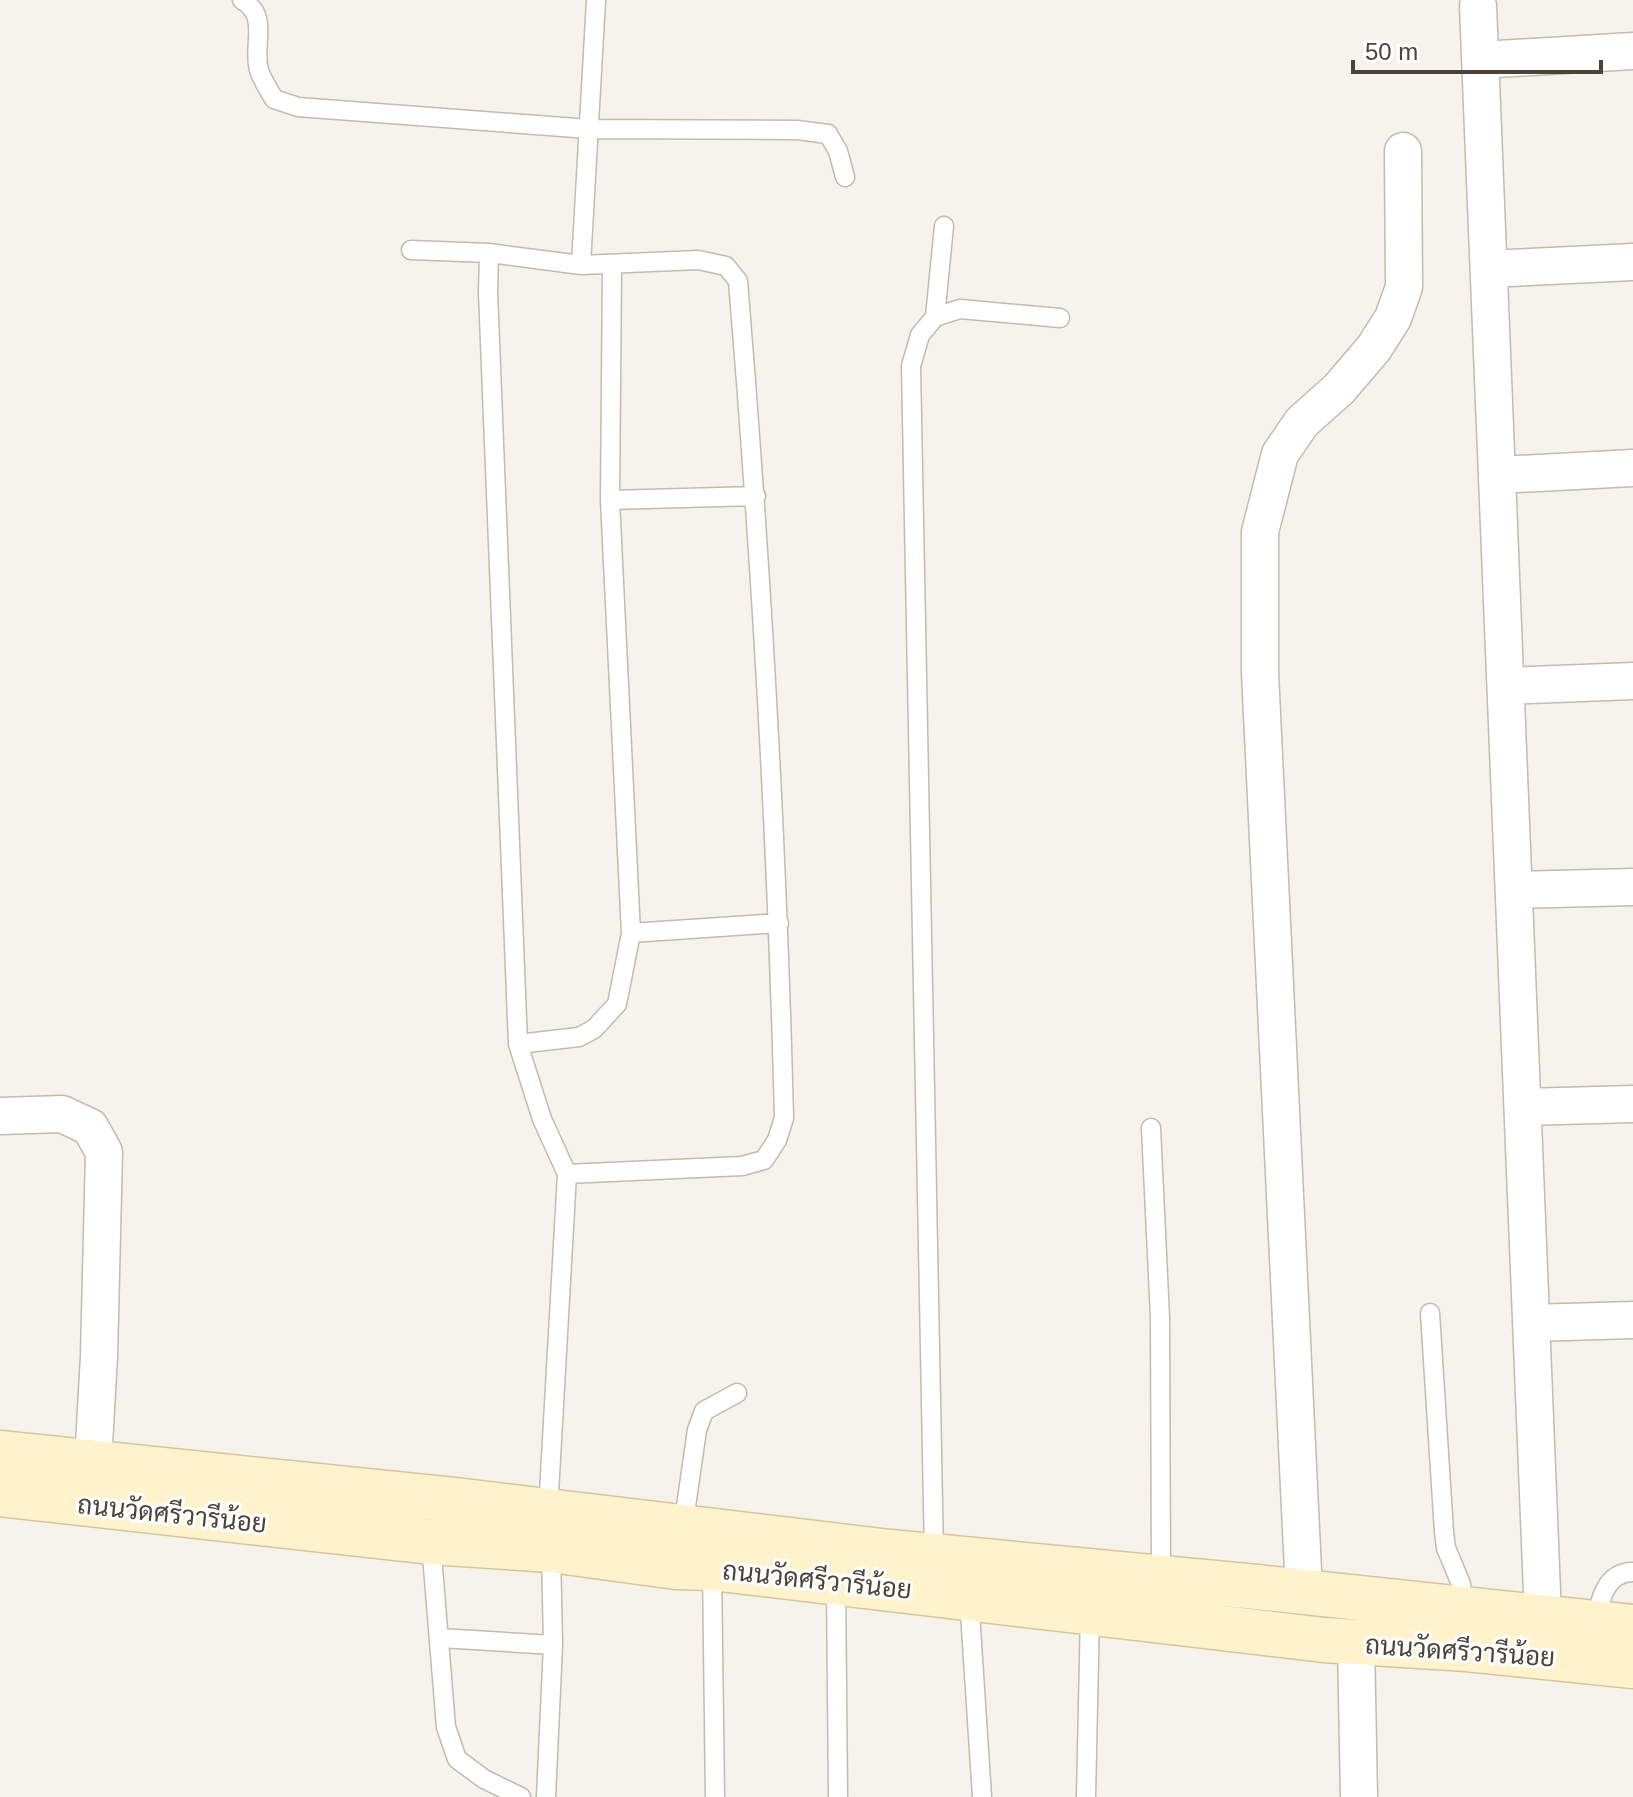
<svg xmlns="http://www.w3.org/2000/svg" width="1633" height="1797" font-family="Arial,Sarabun,sans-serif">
<rect width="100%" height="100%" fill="#f6f3ec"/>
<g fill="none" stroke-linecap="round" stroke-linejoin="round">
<defs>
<path id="service" d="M242 0C270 16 252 45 259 70 262 80 269 90 274 99L298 107 589 129 797 130 828 134 838 151 845 177
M411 250 489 253
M489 253 581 265 698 260 726 266 738 281C761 560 777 839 784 1118L777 1140 764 1160 742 1166 567 1174 542 1119 518 1044 488 292Z
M581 265 596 0
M935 317 944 226
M610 500 756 496
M631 933 779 923
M518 1044 579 1037 594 1029 617 1004 631 933 610 500 612 265
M1151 1128 1160 1318 1161 1577
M1430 1313 1444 1532 1446 1548 1461 1584 1463 1609
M548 1511 567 1174
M683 1527 697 1430 704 1411 737 1393
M431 1543 446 1727 457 1759 484 1779 521 1797
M934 1556 911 366 920 335 935 317 960 309 1060 318
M712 1568 715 1797
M836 1584 838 1797
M969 1597 982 1797
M1596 1623C1599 1602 1605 1572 1633 1572
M441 1638 553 1645
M546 1797 553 1645 551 1550
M1086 1797 1090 1613"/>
<path id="minor" d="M1478 6 1543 1617
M1481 60 1633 51
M1489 269 1633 262
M1498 475 1633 468
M1506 686 1633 681
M1515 890 1633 887
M1523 1107 1633 1104
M0 1116 62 1114 90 1127 104 1152 99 1356 93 1462
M1532 1323 1633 1320
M1304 1592 1260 672V532L1280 454 1302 422 1339 389 1374 348 1393 318 1404 287 1403 151
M1356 1643 1359 1797"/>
<path id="secondary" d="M0 1453 454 1500 890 1552 1257 1587 1633 1627
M0 1494 431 1542 551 1550 676 1567 712 1568 1324 1640 1467 1649 1633 1666"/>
</defs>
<!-- service casing -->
<use href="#service" stroke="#c2bbae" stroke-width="21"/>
<!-- minor casing -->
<use href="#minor" stroke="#c2bbae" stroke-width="39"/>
<!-- secondary casing -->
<use href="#secondary" stroke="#d6c79b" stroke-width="47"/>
<!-- service -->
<use href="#service" stroke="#fff" stroke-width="18"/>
<!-- minor -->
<use href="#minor" stroke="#fff" stroke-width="36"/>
<!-- secondary -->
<use href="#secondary" stroke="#fff3cd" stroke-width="44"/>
</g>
<g text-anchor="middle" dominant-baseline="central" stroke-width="6" stroke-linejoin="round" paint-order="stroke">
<!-- street labels -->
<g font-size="26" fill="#4b4439" stroke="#fff">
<text transform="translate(172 1514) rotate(6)">ถนนวัดศรีวารีน้อย</text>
<text transform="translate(817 1580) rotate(6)">ถนนวัดศรีวารีน้อย</text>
<text transform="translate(1460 1651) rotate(4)">ถนนวัดศรีวารีน้อย</text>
</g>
</g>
<!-- scale -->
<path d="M1353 60v12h248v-12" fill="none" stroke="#4b4439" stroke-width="4"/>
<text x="1365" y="60" font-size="24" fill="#4b4439" stroke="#ffffff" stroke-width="6" paint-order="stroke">50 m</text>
</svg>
